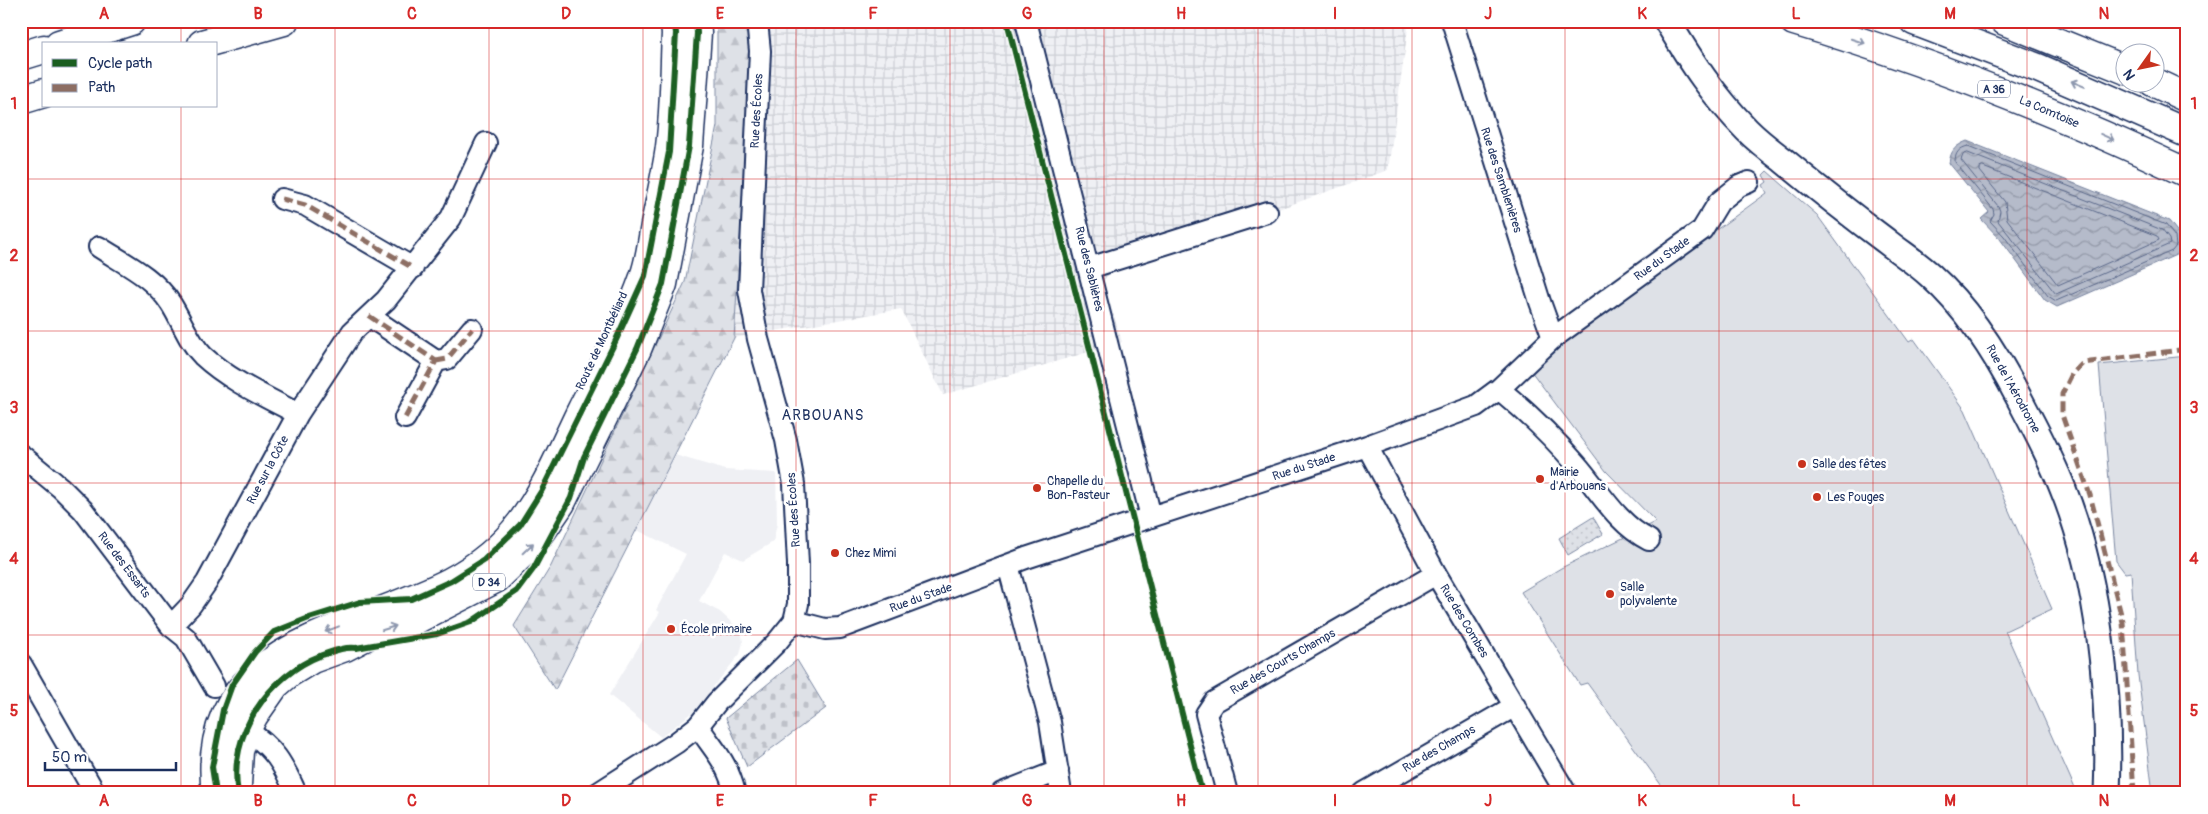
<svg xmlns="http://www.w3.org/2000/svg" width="2208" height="814" font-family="Pangolin,sans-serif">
<defs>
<pattern id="industrial-grid" width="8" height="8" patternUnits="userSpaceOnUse" patternTransform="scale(1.25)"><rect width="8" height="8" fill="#eff0f4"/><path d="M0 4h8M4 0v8" fill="none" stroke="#ccced4"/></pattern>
<pattern id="forest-firs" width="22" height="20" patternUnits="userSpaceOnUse" patternTransform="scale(1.25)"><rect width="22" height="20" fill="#dee1e7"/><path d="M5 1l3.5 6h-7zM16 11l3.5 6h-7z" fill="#bec1c9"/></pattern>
<pattern id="cemetery-stones" width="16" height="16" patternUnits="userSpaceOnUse" patternTransform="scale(1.25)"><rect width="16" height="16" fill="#dee1e7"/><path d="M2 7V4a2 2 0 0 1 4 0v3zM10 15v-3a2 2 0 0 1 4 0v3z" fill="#bec1c9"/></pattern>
<pattern id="park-dots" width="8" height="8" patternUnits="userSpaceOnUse" patternTransform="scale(1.25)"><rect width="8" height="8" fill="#dee1e7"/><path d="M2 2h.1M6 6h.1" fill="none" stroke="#bec1c9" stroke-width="1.8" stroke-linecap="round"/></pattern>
<pattern id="water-waves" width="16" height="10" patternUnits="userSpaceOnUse" patternTransform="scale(1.25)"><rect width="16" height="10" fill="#b5bbca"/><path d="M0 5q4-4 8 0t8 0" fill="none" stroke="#9298a7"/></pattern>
</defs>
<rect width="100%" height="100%" fill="#fff"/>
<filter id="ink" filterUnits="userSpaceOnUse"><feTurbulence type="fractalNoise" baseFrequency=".02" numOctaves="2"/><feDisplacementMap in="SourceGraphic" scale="10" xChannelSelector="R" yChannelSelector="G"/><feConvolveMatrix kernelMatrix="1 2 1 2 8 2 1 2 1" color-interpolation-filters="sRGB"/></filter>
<g filter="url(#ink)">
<!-- built -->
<path fill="#eff0f4" d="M675 455 725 470 776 473 777 524 773 542 743 560 725 552 699 601 720 612 741 631 743 642 740 654 692 713 661 737 609 695 660 612 656 610 686 554 637 530Z"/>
<!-- industrial -->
<path fill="url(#industrial-grid)" d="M746 21H1409L1388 170 1114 268 1103 281 1122 342 943 395 901 309 734 338 751 68Z"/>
<!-- forest -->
<path fill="url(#forest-firs)" stroke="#7c88a2" d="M717 21H746L751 68 734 338 555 690 514 626 551 566 685 282 717 126Z"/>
<!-- cemetery -->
<path fill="url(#cemetery-stones)" stroke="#7c88a2" d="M797 660 826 708 747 767 726 718Z"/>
<!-- park -->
<path fill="url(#park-dots)" stroke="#7c88a2" d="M1593 517 1603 534 1568 555 1559 538Z"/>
<!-- garden -->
<path fill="#dee1e7" stroke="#7c88a2" d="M1767 171 1817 215 1909 342 1914 339 1965 410 2052 609 2005 631 2077 793H1667L1587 683 1580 685 1521 592 1561 568 1656 522 1606 471 1531 371 1559 344 1767 193 1763 185 1767 182 1763 175Z
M2187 356V793H2153L2138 675 2131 572 2125 573 2116 561 2099 365Z"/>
<!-- water -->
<path fill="url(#water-waves)" stroke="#77839f" d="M1967 141 2169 221 2180 235 2182 248 2176 255 2057 307 2045 300 2000 239 1981 219 1989 212 1949 163C1951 150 1955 146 1967 141Z"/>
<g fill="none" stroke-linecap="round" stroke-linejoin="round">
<!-- shore -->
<path stroke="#596789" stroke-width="1" d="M1968 146 2166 225 2175 237 2176 246 2172 251 2056 301 2048 296 2004 236 1990 221 1994 214 1993 209 1955 162C1955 153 1959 148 1968 146Z
M1968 153 2162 230 2169 239 2170 244 2056 294 1998 221 2000 211 1998 206 1961 160 1963 155Z
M1983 167 2157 236 2159 240 2058 285 2007 219 2005 202 1980 171V168Z"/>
<defs>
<path id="minor" d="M1026 21 1151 517
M1452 21 1540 302 1553 338
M282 199 305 205 413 268
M99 247C125 264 154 277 171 304 182 321 188 341 203 356 230 381 266 397 298 414
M1089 268 1267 212
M369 316 436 361 405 418
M436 361 447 359 472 329
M1499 389C1527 412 1552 436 1576 464 1599 490 1617 524 1649 540
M1367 446 1436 574 1566 793
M21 455 61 488 83 510 171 626 186 638 214 686
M1008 565 1050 722 1061 793
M794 621 825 629 840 628 1026 558 1367 446 1476 406 1499 389 1553 338 1702 230 1719 202 1739 186 1749 182
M171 626 191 605 207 582 298 414 352 332 386 300 451 218 486 143
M21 664 95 793
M698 726C715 752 727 761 735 793
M246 730C274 747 283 764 296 793
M598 793 676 743 698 726 717 702 777 642 794 621 798 604V564L794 484 786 440 758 339 749 290 760 51 757 21
M1002 793 1058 771
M1227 793 1206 714 1214 702 1436 574
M1364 793 1515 706"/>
<path id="tertiary" d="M1667 21C1692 63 1713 95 1747 130 1758 141 1771 151 1783 160 1817 188 1851 215 1886 241 1901 253 1917 263 1931 276 1969 310 1997 355 2020 400 2035 429 2051 458 2063 489 2099 578 2111 697 2107 793"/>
<path id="primary" d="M216 793C197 643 352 633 450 582 476 568 503 547 521 523 546 490 562 450 580 413 602 369 628 323 644 277 650 261 652 242 655 225 660 201 665 178 669 154 675 115 674 73 676 33L674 21
M238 793 237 785 239 751 246 730 254 715 275 685 289 673 312 659 345 647 370 634 417 619 497 578 535 541 561 503 637 349 663 284 689 146 697 33 696 21"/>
<path id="motorway" d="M1794 21C1929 61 2059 113 2187 173
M1914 21 2038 68 2187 133
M2005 21 2126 70
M59 44 131 21
M202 44 284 21
M21 56 44 49
M2153 82 2187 98
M21 100 44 93"/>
</defs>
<!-- minor casing -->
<use href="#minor" stroke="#1b2f5e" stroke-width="24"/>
<!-- tertiary casing -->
<use href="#tertiary" stroke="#1b2f5e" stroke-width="29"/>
<!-- primary casing -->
<use href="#primary" stroke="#1b2f5e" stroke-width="31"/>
<!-- motorway casing -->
<use href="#motorway" stroke="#1b2f5e" stroke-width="31"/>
<!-- minor -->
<use href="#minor" stroke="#fff" stroke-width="20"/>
<!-- tertiary -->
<use href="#tertiary" stroke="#fff" stroke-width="25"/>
<!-- primary -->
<use href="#primary" stroke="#fff" stroke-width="28"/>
<!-- motorway -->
<use href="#motorway" stroke="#fff" stroke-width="28"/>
<!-- quiet -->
<path stroke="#8d6e63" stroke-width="5" stroke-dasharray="10 5" stroke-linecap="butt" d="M282 199 305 205 413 268
M369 316 436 361 405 418
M436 361 447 359 472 329
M2134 793 2123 622 2090 495 2062 415V394L2072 374 2083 363 2187 349"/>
<defs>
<path id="cycleway" d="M1007 21 1202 793
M216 793 212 767 223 710 232 685 255 652 274 632 309 618 360 602 411 599 451 581 484 560 520 525 542 490 616 340 645 276 669 152 676 33 674 21
M238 793C227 735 269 675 322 655 334 651 343 647 356 648L437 634 471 622 517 591 534 568 571 498 584 457 637 349 663 284 689 146 697 33 696 21"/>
</defs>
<!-- cycleway casing -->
<use href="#cycleway" stroke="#fff" stroke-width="9"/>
<!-- cycleway -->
<use href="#cycleway" stroke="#1b5e20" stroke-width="6"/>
</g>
<!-- one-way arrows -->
<defs><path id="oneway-shaft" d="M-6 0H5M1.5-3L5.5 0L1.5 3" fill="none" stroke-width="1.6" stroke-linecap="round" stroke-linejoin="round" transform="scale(1.25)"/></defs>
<g stroke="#8d97ae">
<use href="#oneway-shaft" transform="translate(1858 41) rotate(18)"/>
<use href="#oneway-shaft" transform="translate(2078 84) rotate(-157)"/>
<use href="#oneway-shaft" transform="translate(2107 137) rotate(24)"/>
<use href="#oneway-shaft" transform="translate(528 548) rotate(-44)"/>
<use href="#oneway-shaft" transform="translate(389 628) rotate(-17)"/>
<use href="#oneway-shaft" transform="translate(332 629) rotate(159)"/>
</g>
</g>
<!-- grid -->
<path fill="none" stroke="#d62828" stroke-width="1" stroke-opacity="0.55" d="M181 21V44M335 21V793M489 21V793M643 21V793M796 21V793M950 21V793M1104 21V793M1258 21V793M1412 21V793M1565 21V793M1719 21V793M1873 21V793M2027 21V793M181 106V793M21 179H2187M21 331H2187M21 483H2187M21 635H2187"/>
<!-- markers -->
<g fill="#c8321e" stroke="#fff" stroke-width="2">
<circle cx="1802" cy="464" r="5"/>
<circle cx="1540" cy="479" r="5"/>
<circle cx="1037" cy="488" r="5"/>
<circle cx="1817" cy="497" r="5"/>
<circle cx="835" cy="553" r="5"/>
<circle cx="1610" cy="594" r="5"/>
<circle cx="671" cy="629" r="5"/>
</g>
<g text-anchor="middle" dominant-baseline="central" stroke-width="5" stroke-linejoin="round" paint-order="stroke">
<!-- shield labels -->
<g fill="#fff" stroke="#5f6d8e" stroke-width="1">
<rect x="1978" y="80.5" width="32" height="17" rx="4"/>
<rect x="473" y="573.5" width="32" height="17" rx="4"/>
</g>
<g font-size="11" font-weight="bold" fill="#1b2f5e">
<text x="1994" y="89">A 36</text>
<text x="489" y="582">D 34</text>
</g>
<!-- street labels -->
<g font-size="12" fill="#1b2f5e" stroke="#fff">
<text transform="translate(757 111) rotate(-87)">Rue des Écoles</text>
<text transform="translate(2049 112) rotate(23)">La Comtoise</text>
<text transform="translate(1501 180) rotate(72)">Rue des Samblenières</text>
<text transform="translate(1662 259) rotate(-36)">Rue du Stade</text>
<text transform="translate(1089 269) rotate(76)">Rue des Sablières</text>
<text transform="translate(602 341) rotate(-65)">Route de Montbéliard</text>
<text transform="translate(2013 389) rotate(61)">Rue de l'Aérodrome</text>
<text transform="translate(1304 467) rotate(-18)">Rue du Stade</text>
<text transform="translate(268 470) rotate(-62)">Rue sur la Côte</text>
<text transform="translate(794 510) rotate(-94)">Rue des Écoles</text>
<text transform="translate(124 565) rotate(53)">Rue des Essarts</text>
<text transform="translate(921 598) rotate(-20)">Rue du Stade</text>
<text transform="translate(1464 621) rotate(59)">Rue des Combes</text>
<text transform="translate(1283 662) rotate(-30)">Rue des Courts Champs</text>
<text transform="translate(1439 749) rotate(-30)">Rue des Champs</text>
</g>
<!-- poi labels -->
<g font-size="12" fill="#1b2f5e" stroke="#fff" text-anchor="start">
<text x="1812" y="464">Salle des fêtes</text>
<text x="1550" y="472">Mairie<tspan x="1550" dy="14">d'Arbouans</tspan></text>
<text x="1047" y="481">Chapelle du<tspan x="1047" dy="14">Bon-Pasteur</tspan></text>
<text x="1827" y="497">Les Pouges</text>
<text x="845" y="553">Chez Mimi</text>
<text x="1620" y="587">Salle<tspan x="1620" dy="14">polyvalente</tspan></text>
<text x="681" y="629">École primaire</text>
</g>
<!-- quarter labels -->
<g font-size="15" letter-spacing="1" fill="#1b2f5e" stroke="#fff">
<text x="823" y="415">ARBOUANS</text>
</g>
</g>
<!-- margin -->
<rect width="2208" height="814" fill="none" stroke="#fff" stroke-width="55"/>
<!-- legend -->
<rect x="42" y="42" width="175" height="65" fill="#ffffff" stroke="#a4acbf"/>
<rect x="52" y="59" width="25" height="8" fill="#1b5e20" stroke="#a4acbf"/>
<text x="88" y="68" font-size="15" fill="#1b2f5e">Cycle path</text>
<rect x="52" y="84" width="25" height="8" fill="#8d6e63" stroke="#a4acbf"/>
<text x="88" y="92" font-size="15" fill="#1b2f5e">Path</text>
<!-- north arrow -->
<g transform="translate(2140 68) rotate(237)"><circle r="24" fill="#ffffff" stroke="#a4acbf"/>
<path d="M0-4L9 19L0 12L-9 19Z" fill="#c8321e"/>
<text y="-8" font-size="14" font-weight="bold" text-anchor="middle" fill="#1b2f5e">N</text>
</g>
<!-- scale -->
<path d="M45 762v8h131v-8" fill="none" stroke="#1b2f5e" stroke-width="2.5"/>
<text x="52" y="762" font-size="15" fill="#1b2f5e" stroke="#ffffff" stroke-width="4" paint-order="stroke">50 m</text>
<rect x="28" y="28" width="2152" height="758" fill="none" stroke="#d62828" stroke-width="2"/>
<g font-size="16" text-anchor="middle" font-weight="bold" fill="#d62828">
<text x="104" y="19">A</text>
<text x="258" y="19">B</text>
<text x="412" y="19">C</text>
<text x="566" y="19">D</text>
<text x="720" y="19">E</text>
<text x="873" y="19">F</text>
<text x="1027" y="19">G</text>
<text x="1181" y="19">H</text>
<text x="1335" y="19">I</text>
<text x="1488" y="19">J</text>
<text x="1642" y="19">K</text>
<text x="1796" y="19">L</text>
<text x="1950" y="19">M</text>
<text x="2104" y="19">N</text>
<text x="14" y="109">1</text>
<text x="2194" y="109">1</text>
<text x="14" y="261">2</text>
<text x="2194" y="261">2</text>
<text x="14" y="413">3</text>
<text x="2194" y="413">3</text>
<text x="14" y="564">4</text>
<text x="2194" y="564">4</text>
<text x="14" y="716">5</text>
<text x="2194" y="716">5</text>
<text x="104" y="806">A</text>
<text x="258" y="806">B</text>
<text x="412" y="806">C</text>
<text x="566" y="806">D</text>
<text x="720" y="806">E</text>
<text x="873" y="806">F</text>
<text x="1027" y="806">G</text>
<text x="1181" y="806">H</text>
<text x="1335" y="806">I</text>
<text x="1488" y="806">J</text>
<text x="1642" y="806">K</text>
<text x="1796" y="806">L</text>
<text x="1950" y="806">M</text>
<text x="2104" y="806">N</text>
</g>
</svg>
